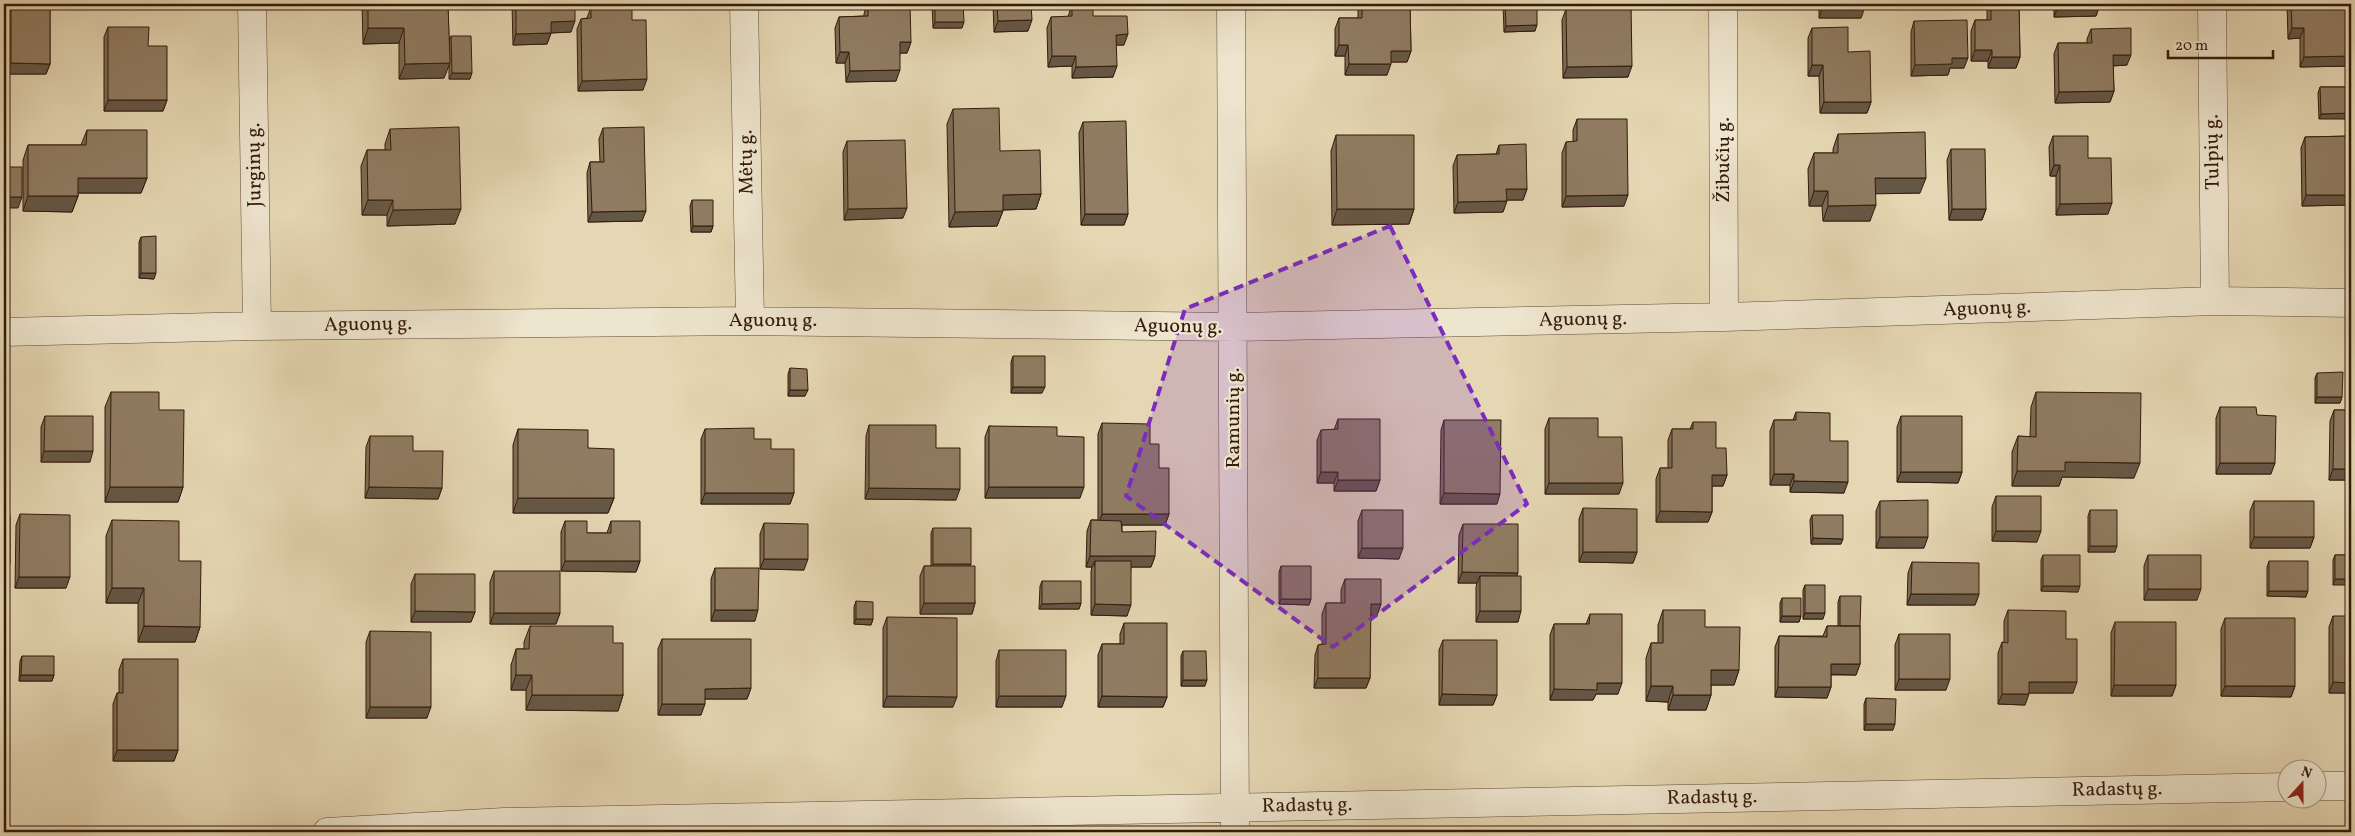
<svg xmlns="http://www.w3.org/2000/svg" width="2355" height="836" font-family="Vollkorn,serif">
<rect width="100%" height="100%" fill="#e5d7b3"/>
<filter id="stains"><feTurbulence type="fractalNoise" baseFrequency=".004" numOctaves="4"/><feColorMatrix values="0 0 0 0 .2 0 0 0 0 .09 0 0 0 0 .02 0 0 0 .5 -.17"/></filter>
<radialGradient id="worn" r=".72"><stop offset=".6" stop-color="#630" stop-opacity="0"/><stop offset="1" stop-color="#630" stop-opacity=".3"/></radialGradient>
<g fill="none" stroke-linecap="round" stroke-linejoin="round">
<defs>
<path id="street" d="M252 4 257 326
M744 4 750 321
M1231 4 1235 832
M1723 4 1724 317
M2212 4 2215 301
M4 332 257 326 750 321 1234 327 1724 317 2215 301 2351 303
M2318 786H2351
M327 832 504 822 2288 787"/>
</defs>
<!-- street casing -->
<use href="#street" stroke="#604935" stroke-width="29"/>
<!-- street -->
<use href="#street" stroke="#eee5ce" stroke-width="28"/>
</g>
<!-- wall -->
<path fill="#7c6b54" stroke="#331a0b" d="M8 4H50V64L46 74H7Z
M362 4H448L449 41 451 36 470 79H449V64L444 78 399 79V43L363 44Z
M512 4H575L571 32 551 33 547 44 513 45Z
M867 4 911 42 907 53H900L896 81 846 82 845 63H836L835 28 839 17 864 16V14Z
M932 4H963L962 28H933Z
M993 4H1031L1028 31 994 32Z
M1072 4 1093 16 1124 45H1116L1113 77 1072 78V66L1048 67 1047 28 1051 17H1068Z
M1358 4H1410L1411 51 1407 62H1391L1387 75H1345V56H1335V29L1339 18H1358Z
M1503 4H1537L1535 31 1504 32Z
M1577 4H1631L1628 77 1563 78 1562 20 1566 9H1577Z
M1819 4H1865L1861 18H1819Z
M1987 4H2019L2020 57 2016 68H1988V61H1971V31L1975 20H1987Z
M2054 4H2100L2096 16 2054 17Z
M2287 4H2351V63L2350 66 2300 67V38L2288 39Z
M591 7 632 20 643 90 578 91 577 29 581 19 587 18Z
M1914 21 1964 68H1950L1948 75 1911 76V32Z
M108 27 148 46 167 100 163 111H104V37Z
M1812 28 1848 52 1871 102 1867 113H1820L1819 76H1808V38Z
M2091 29 2127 65 2113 66 2114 91 2110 102 2055 103 2054 54 2058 43H2087V39Z
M2320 87H2351L2319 119 2318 93Z
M953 109 1000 151 1041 194 1036 209 1003 210 997 226 949 227 947 124Z
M1577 119 1624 206 1562 207V153L1566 142H1573V130Z
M1083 122 1128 214 1124 225H1081L1079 133Z
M603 128 642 221 588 222 587 173 590 162H600L599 139Z
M390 129 455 224 387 226V215H362L361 166 367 150H385V144Z
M87 130 147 178 141 193H78V196L72 212 23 211V160L28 145H81Z
M1838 134 1920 193H1875L1870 221H1823L1822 206H1809L1808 169 1814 153H1833V149Z
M1336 135 1414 209 1409 224 1332 225 1331 151Z
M2053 136 2088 158 2108 214 2056 215V176H2050L2049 147Z
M2351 136V205L2302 206 2301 148 2305 137Z
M847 141 903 218 844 220 843 152Z
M1499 145 1527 189 1523 200H1507L1503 212 1454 213 1453 166 1457 155 1496 154Z
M1951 149 1986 209 1982 220H1949L1947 160Z
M692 200 713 226 711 232H691L690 206Z
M141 237 154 279 139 278V242Z
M1013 356 1042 393H1011V362Z
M790 368 805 396H788V374Z
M2317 373 2342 397 2340 403H2315V378Z
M111 392 159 410 183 487 178 502H105V407Z
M2036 392 2134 478 2062 477 2059 486H2012V452L2018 436 2030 437 2031 407Z
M2220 407 2257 415 2271 474H2216V418Z
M2334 410H2351V480H2329L2330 421Z
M1796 412 1830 441 1844 493 1790 492V485H1770V431L1774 420H1793Z
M45 416 90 462H41V427Z
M1901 416 1962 472 1958 483 1897 482V427Z
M1549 418 1598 437 1619 494H1545V429Z
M1338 419 1380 480 1376 491H1334V483H1317V440L1321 430H1334Z
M1444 420 1497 504H1440L1441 430Z
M1693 422 1716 448 1727 475 1723 486H1712V512L1708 522H1656V479L1660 468H1668V440L1672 429H1690Z
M1102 423 1150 444 1159 468 1169 514 1165 525H1122V532L1155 556 1151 567H1131L1127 616 1091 615V571L1092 567H1086L1087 531 1091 520H1098V434Z
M869 425 936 448 956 500 865 499 866 436Z
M989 426 1057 436 1080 498H985V437Z
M518 429 588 448 614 498 608 513H513V445Z
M705 429 754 439 771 449 794 493 790 504H701V439Z
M370 436 413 451 442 488 438 499 365 498 366 447Z
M1996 496 2037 542 1992 541V507Z
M1880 501 1924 548H1876V511Z
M2254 501 2314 537 2310 548H2250V511Z
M1583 508 1637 552 1633 563 1579 562V519Z
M1362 510 1399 559 1358 558V521Z
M2090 510 2115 552H2088V516Z
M20 514 66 588H15L16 525Z
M1812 515 1841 544H1811L1810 520Z
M112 520 179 561 200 627 195 642H138V603H106V536Z
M565 521 587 533H607L611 521 640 561 636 572 561 571V532Z
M764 523 804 570 760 569V534Z
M1463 524 1516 576 1518 622H1476V587L1477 583H1458L1459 535Z
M933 528 970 566 975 603 972 614H920V576L924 566H931V533Z
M2043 555 2078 592 2041 591V560Z
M2148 555 2197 600H2144V566Z
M2335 555H2351L2333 585V560Z
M2269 561 2306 597 2267 596V567Z
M1912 562 1979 594 1975 605H1907L1908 573Z
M1281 566 1311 599 1309 605 1279 604V572Z
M715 568 755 621H711V579Z
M494 571 560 613 556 624H490V582Z
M415 574 475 612 471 622H411V584Z
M1345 579 1381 604 1377 615H1370V678L1366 688H1314L1315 655 1318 645 1322 644V614L1326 603H1341V590Z
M1042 581 1081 603 1079 609H1039L1040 586Z
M1805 585 1823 619H1803V590Z
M1840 596 1860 626V664L1856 675H1831V687L1827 698 1775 697V647L1779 636H1823L1827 626H1838V602Z
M1782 598 1801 616 1799 622H1780V603Z
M856 601 873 619 871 625 854 624V607Z
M1663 610 1705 627 1739 670 1734 685H1711V695L1706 710H1668V702L1646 701V658L1651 643H1658V625Z
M2008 610 2066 639 2073 693H2029L2025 705 1998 704V653L2002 642 2004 643V621Z
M1590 614 1618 694H1596L1593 700H1550V635L1554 624H1586Z
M2333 616 2351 693H2329V627Z
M887 617 953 707H883V628Z
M2225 618 2295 686 2291 697 2221 696V629Z
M2115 622 2176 685 2172 696H2111V633Z
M1124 623 1167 697 1163 707H1098V655L1102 644H1120V634Z
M530 626 613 643 623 695 618 711 526 710V690H511V665L516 649H524V642Z
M370 631 427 718H366V642Z
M1899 634 1946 690H1895V645Z
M662 639 751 688 747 699H705L701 715H658V649Z
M1443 640 1497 695 1493 705H1439V650Z
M999 650 1062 707H996V661Z
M1183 651 1205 686H1181V656Z
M22 656 54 675 52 681H19L20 661Z
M123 659 178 750 174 761H113V704L117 693H119V670Z
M1866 698 1893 730H1864V704Z"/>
<!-- shaded-wall -->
<path fill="#655745" stroke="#331a0b" d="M2100 5 2096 16 2054 17 2058 6Z
M1823 7H1865L1861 18H1819Z
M1032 20 1028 31 994 32 998 21Z
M575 21 571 32 547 33 551 22Z
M935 22H964L962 28H933Z
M1537 25 1535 31 1504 32 1506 26Z
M368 28H404L399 43 363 44Z
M2292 28H2304L2300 38 2288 39Z
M551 33 547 44 513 45 516 34Z
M1128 34 1124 45H1112L1116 35Z
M900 42H911L907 53H896Z
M1339 45H1348L1345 56H1335Z
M1975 50H1992L1988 61H1971Z
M1391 51H1411L1407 62H1387Z
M840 52H849L845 63H836Z
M2113 55H2131L2127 65 2109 66Z
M1052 56H1076L1072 66 1048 67Z
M2351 56V63L2350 66 2300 67 2304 57Z
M1992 57H2020L2016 68H1988Z
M1952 58H1968L1964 68H1950L1948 75 1911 76 1915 65Z
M11 63 50 64 46 74H7Z
M450 63 444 78 399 79 405 64Z
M1349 64H1391L1387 75H1345Z
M1812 65H1823L1819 76H1808Z
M1117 66 1113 77 1072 78 1076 67Z
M1632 66 1628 77 1563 78 1567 67Z
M900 70 896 81 846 82 850 71Z
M452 73H472L470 79H449Z
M647 79 643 90 578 91 582 81Z
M2114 91 2110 102 2055 103 2059 92Z
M108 100H167L163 111H104Z
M1824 102H1871L1867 113H1820Z
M2351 113V119H2319L2321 114Z
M2054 165H2060L2056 176H2050Z
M78 178H147L141 193H72Z
M1875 178H1926L1920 193 1870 194Z
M1506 189H1527L1523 200H1502Z
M1814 191H1828L1822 206H1809Z
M1041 194 1036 209 997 210 1003 195Z
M1628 195 1624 206 1562 207 1566 196Z
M2306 195H2351V205L2302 206Z
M28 196H78L72 212 23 211Z
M9 197H22L18 208H5Z
M368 200H393L387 215H362Z
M1507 201 1503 212 1454 213 1458 202Z
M2112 203 2108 214 2056 215 2060 204Z
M1876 205 1870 221H1823L1828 206Z
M907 208 903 218 844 220 848 209Z
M461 209 455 224 387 226 393 210Z
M1337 209H1414L1409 224 1332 225Z
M1952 209H1986L1982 220H1949Z
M646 211 642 221 588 222 592 212Z
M1003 211 997 226 949 227 955 212Z
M1085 214H1128L1124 225H1081Z
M693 226H713L711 232H691Z
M4 227H8L5 238H4Z
M141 273H156L154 279 139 278Z
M1013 387H1045L1042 393H1011Z
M790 390H808L805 396H788Z
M2317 397H2342L2340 403H2315Z
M44 451H93L90 462H41Z
M2065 462 2140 463 2134 478 2062 477 2059 486H2012L2017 471Z
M2220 463H2275L2271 474H2216Z
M2333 469H2351V480H2329Z
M1321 472H1338L1334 483H1317Z
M1901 472H1962L1958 483 1897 482Z
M1774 474H1794L1790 485H1770Z
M1712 475H1727L1723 486H1708Z
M1338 480H1380L1376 491H1334Z
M1794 481 1848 482 1844 493 1790 492Z
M1549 483H1623L1619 494H1545Z
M110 487H183L178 502H105Z
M369 487 442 488 438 499 365 498Z
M989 487H1084L1080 498H985Z
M869 488 960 489 956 500 865 499Z
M705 493H794L790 504H701Z
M1444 493 1500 494 1497 504H1440Z
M518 498H614L608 513H513Z
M1660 511 1712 512 1708 522H1656Z
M1102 514H1169L1165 525H1098Z
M1996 531H2041L2037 542 1992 541Z
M1880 537H1928L1924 548H1876Z
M2254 537H2314L2310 548H2250Z
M1813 538 1843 539 1841 544H1811Z
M2090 546H2117L2115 552H2088Z
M1362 548H1403L1399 559 1358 558Z
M1583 552H1637L1633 563 1579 562Z
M1090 556H1155L1151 567H1095V561L1092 567H1086Z
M764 559H808L804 570 760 569Z
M565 561H640L636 572 561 571Z
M4 563H10L6 574H4Z
M933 564H971L969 570 931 569Z
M1462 572 1518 573 1514 584 1480 576 1477 583H1458Z
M19 577H70L66 588H15Z
M2335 579H2351V585H2333Z
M2043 586H2080L2078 592 2041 591Z
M112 588H144L138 603H106Z
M2148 589H2201L2197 600H2144Z
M2269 591H2308L2306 597 2267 596Z
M1911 594H1979L1975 605H1907Z
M1281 599H1311L1309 605 1279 604Z
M924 603H975L972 614H920Z
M1081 603 1079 609H1039L1042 604Z
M1095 604 1131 605 1127 616 1091 615Z
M1371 604H1381L1377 615H1367Z
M715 610H758L755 621H711Z
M415 611 475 612 471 622H411Z
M1480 611H1521L1518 622H1476Z
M494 613H560L556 624H490Z
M1805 613H1825L1823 619H1803Z
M1782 616H1801L1799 622H1780Z
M856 619H873L871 625 854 624Z
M144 626 200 627 195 642H138Z
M1831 664H1860L1856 675 1827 674Z
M1711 670H1739L1734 685H1706Z
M21 675H54L52 681H19Z
M516 675H532L526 690H511Z
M1318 678H1370L1366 688H1314Z
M1899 679H1950L1946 690H1895Z
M1183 680H1207L1205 686H1181Z
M2029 682H2077L2073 693H2025Z
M2333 682 2351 683V693H2329Z
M1597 683H1622L1618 694H1596L1593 700H1550L1554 689Z
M2114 685H2176L2172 696H2111Z
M1651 686H1673L1668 702 1646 701Z
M2225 686H2295L2291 697 2221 696Z
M1778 687H1831L1827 698 1775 697Z
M751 688 747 699H701L705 689Z
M1442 694 1497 695 1493 705H1439Z
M2002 694H2029L2025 705 1998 704Z
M532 695H623L618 711 526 710Z
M1673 695H1711L1706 710H1668Z
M887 696 957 697 953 707H883Z
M999 696H1066L1062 707H996Z
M1102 696 1167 697 1163 707H1098Z
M662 704H705L701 715H658Z
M370 707H431L427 718H366Z
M1866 724H1895L1893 730H1864Z
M117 750H178L174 761H113Z"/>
<!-- building -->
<path fill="#907c62" stroke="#331a0b" d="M11 4H50V64L11 63Z
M368 4H448L450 63 405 64 404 28H368Z
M516 4H575V21L551 22V33L516 34Z
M868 4H910L911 42H900V70L850 71 849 52H840L839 17 868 16Z
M935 4H963L964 22H935Z
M997 4H1031L1032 20 998 21Z
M1072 4H1093V16H1127L1128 34 1116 35 1117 66 1076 67V56H1052L1051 17 1072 16Z
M1362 4H1410L1411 51H1391V64H1349L1348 45H1339V18H1362Z
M1505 4H1537V25L1506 26Z
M1581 4H1631L1632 66 1567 67 1566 9H1581Z
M1823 4H1865V7H1823Z
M1991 4H2019L2020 57H1992V50H1975V20H1991Z
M2058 4H2100V5L2058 6Z
M2291 4H2351V56L2304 57V28H2292Z
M632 6V20H646L647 79 582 81 581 19 591 18V7Z
M1967 20 1968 58H1952V64L1915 65 1914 21Z
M108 27H149L148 46H167V100H108Z
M1848 27V52L1870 51 1871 102H1824L1823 65H1812V28Z
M2131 28V55H2113L2114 91 2059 92 2058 43H2092L2091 29Z
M451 36H471L472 73H452Z
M2320 87H2351V113L2321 114Z
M999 108 1000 151 1040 150 1041 194 1003 195V211L955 212 953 109Z
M1577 119H1627L1628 195 1566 196V142L1577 141Z
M1126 121 1128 214H1085L1083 122Z
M459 127 461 209 393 210V200H368L367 150H391L390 129Z
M644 127 646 211 592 212 590 162H604L603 128Z
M87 130H147V178H78V196H28V145H86Z
M1925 132 1926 178H1875L1876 205 1828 206V191H1814V153H1838V134Z
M1336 135H1414V209H1337Z
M2053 136H2088V158H2111L2112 203 2060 204V165H2054Z
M2351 136V195H2306L2305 137Z
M905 140 907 208 848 209 847 141Z
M1526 144 1527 189H1506L1507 201 1458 202 1457 155 1499 154V145Z
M1951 149H1985L1986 209H1952Z
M4 167H22V197H9L8 227H4Z
M692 200H713V226H693Z
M156 236V273H141V237Z
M1013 356H1045V387H1013Z
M790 368 807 369 808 390H790Z
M2343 372 2342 397H2317V373Z
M111 392H159V410H184L183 487H110Z
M2036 392 2141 393 2140 463 2065 462V471H2017L2018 436 2036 437Z
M2220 407H2256L2257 415 2276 416 2275 463H2220Z
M2334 410H2351V469H2333Z
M1796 412 1830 413V441H1848V482L1794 481V474H1774V420H1796Z
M45 416H93V451H44Z
M1901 416H1962V472H1901Z
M1549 418H1598V437H1622L1623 483H1549Z
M1338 419H1380V480H1338V472H1321V430L1338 429Z
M1444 420H1501L1500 494 1444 493Z
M1693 422H1716V448H1726L1727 475H1712V512L1660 511V468H1672V429H1693Z
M1102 423 1150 424V444H1159V468H1169V514H1102Z
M869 425H936V448H960V489L869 488Z
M989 426 1057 427V436L1084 437V487H989Z
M754 428V439H771V449H794V493H705V429Z
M518 429 588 430V448L614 449V498H518Z
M370 436H413V451H443L442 488 369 487Z
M1996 496H2041V531H1996Z
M1928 500V537H1880V501Z
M2254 501H2314V537H2254Z
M1583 508 1637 509V552H1583Z
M1362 510H1403V548H1362Z
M2090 510H2117V546H2090Z
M20 514 70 515V577H19Z
M4 515H10V563H4Z
M1812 515H1843V539L1813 538Z
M112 520 179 521V561H201L200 627 144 626V588H112Z
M1091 520 1121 521 1122 532 1156 531 1155 556H1090Z
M565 521H587V533H611V521H640V561H565Z
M764 523 808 524V559H764Z
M1463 524H1518V573L1462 572Z
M933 528H971V564H933Z
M2043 555H2080V586H2043Z
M2148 555H2201V589H2148Z
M2335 555H2351V579H2335Z
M1095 561H1131V605L1095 604Z
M2269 561H2308V591H2269Z
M1912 562 1979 563V594H1911Z
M924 566H975V603H924Z
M1281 566H1311V599H1281Z
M715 568H759L758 610H715Z
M494 571H560V613H494Z
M415 574H475V612L415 611Z
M1480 576H1521V611H1480Z
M1345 579H1381V604H1371L1370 678H1318V645L1326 644V603H1345Z
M1042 581H1081V603L1042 604Z
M1805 585H1825V613H1805Z
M1840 596H1861L1860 626H1840Z
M1782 598H1801V616H1782Z
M856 601 873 602V619H856Z
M1663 610H1705V627H1740L1739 670H1711V695H1673V686H1651V643H1663Z
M2008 610 2066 611V639H2077V682H2029V694H2002V642L2008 643Z
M1590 614H1622V683H1597V690L1554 689V624H1589Z
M2333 616H2351V683L2333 682Z
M887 617 957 618V697L887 696Z
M2225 618H2295V686H2225Z
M2115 622H2176V685H2114Z
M1124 623H1167V697L1102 696V644H1124Z
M530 626H613V643H623V695H532V675H516V649H529Z
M1827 626H1860V664H1831V687H1778L1779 636 1827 637Z
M370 631 431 632V707H370Z
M1899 634H1950V679H1899Z
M662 639H751V688L705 689V704H662Z
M1443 640H1497V695L1442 694Z
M999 650H1066V696H999Z
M1183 651H1206L1207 680H1183Z
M22 656H54V675H21Z
M123 659H178V750H117V693H123Z
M4 661H6L5 683H4Z
M1866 698 1896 699 1895 724H1866Z"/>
<!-- marked area -->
<path fill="#7b2cbf" fill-opacity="0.2" stroke="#7b2cbf" stroke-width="4" stroke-dasharray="10 6" stroke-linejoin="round" d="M1390 226 1527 504 1333 647 1126 496 1185 309Z"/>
<g text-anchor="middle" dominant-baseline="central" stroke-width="4.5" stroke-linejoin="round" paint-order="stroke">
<!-- street labels -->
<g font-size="20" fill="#331a0b" stroke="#eee5ce">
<text transform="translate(2213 152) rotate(-91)">Tulpių g.</text>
<text transform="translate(1724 160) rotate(-90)">Žibučių g.</text>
<text transform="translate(747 162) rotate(-91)">Mėtų g.</text>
<text transform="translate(255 165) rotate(-91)">Jurginų g.</text>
<text transform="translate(1987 309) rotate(-2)">Aguonų g.</text>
<text transform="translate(1583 320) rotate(-1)">Aguonų g.</text>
<text x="773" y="321">Aguonų g.</text>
<text transform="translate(368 325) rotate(-1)">Aguonų g.</text>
<text transform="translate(1178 327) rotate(1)">Aguonų g.</text>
<text transform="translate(1234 418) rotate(-90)">Ramunių g.</text>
<text transform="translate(2117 790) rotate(-1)">Radastų g.</text>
<text transform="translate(1712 798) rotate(-1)">Radastų g.</text>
<text transform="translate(1307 806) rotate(-1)">Radastų g.</text>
</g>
</g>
<!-- margin -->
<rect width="2355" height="836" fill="none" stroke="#e5d7b3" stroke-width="20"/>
<rect x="5" y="5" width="2345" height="826" fill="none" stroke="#331a0b" stroke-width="2.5"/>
<rect x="10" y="10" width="2335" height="816" fill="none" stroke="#331a0b"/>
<!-- north arrow -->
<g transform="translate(2302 784) rotate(21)"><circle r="24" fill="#eee5ce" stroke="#a39480"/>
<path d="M0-4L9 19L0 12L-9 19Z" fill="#8f2418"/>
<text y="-8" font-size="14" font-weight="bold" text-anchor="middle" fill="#331a0b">N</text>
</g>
<!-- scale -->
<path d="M2168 50v8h105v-8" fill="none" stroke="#331a0b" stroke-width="2.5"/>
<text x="2175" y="50" font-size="15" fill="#331a0b" stroke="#eee5ce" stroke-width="4" paint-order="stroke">20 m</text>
<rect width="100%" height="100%" filter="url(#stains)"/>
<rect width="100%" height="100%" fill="url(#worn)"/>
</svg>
